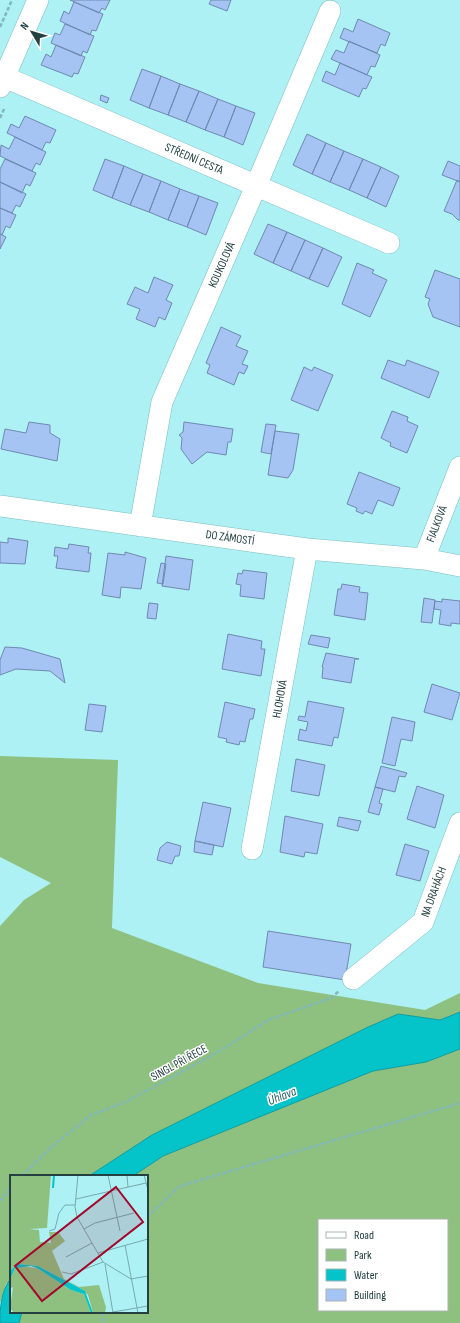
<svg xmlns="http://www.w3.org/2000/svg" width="460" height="1323" font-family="'Sofia Sans Condensed',sans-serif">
<rect width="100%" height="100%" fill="#aef1f4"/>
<!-- green -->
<path fill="#8ec17f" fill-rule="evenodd" d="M0 756 118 760 112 928 258 983 425 1010 460 993V1012L440 1020 398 1014 366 1028 152 1135 89 1176H11V1278L6 1284 0 1303V926L24 900 51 883 0 857Z
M460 1049V1323H19L22 1312H147V1176H133L163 1156 373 1071 426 1062ZM319 1220H447V1310H319Z"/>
<!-- water -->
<path fill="#04c3c9" stroke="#0e9ca0" d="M460 1012V1049L426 1062 373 1071 163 1156 133 1176H89L152 1135 366 1028 398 1014 440 1020Z
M11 1278V1312H22L19 1323H0C0 1307 1 1291 11 1278Z"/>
<!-- building -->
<path fill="#a5c4f3" stroke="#6f89b1" d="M70 0H110L105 10 102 8 99 13Z
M211 0H231L227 11 209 4Z
M74 2 103 14 96 31 92 30 90 35 60 21 64 11 69 14Z
M358 19 390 33 385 46 381 44 377 53 340 38 344 28 353 32Z
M65 24 94 36 87 53 83 51 81 56 51 43 55 33 60 35Z
M349 41 380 55 375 67 371 66 367 75 331 59 336 50 344 53Z
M56 45 85 57 78 74 74 73 72 77 41 65 46 54 51 57Z
M340 63 372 77 366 89 363 88 359 97 322 81 326 71 335 75Z
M142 69 161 76 149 108 130 100Z
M161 76 180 84 168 115 149 108Z
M180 84 199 91 186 122 168 115Z
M199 91 218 99 205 130 186 122Z
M101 95 109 98 107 103 100 100Z
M218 99 236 106 224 137 205 130Z
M236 106 255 113 243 145 224 137Z
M25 116 56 130 50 143 46 142 42 150 7 133 11 124 19 128Z
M307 134 326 143 312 174 293 165Z
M15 137 46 152 40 165 36 163 32 171 0 156 1 145 9 149Z
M326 143 344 151 330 182 312 174Z
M344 151 363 159 349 190 330 182Z
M5 159 36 173 30 186 26 184 22 193 0 182V169Z
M105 159 124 166 112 198 93 190Z
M363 159 381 167 367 198 349 190Z
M448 161 460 166V182L442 175Z
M124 166 143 174 130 205 112 198Z
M381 167 399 176 386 207 367 198Z
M143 174 161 181 149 212 130 205Z
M457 180 460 182V220H458L452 214 444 211Z
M161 181 180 189 168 220 149 212Z
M0 182 26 194 20 207 16 205 12 213 0 208Z
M180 189 199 196 187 227 168 220Z
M199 196 218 203 206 235 187 227Z
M0 208 16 215 10 228 6 226 2 235 0 234Z
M268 224 287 232 273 263 254 254Z
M287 232 305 240 291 271 273 263Z
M0 234 6 237 0 249Z
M305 240 323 248 309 279 291 271Z
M323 248 342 257 328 287 309 279Z
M357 263 374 270 372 273 387 280 370 317 342 304Z
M435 270 460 279V327L433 317 428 304 430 299 425 297Z
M154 277 173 285 166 300 172 303 165 320 159 317 155 327 136 319 140 309 127 304 135 287 148 293Z
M221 327 241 336 236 346 248 351 242 364 248 366 244 374 239 372 234 385 207 373 210 365 206 363Z
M388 360 405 366 407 360 439 372 429 398 381 378Z
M304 367 312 371 314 367 333 375 318 411 291 400Z
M392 411 408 417 407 421 418 426 407 453 390 446 391 443 381 438Z
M29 422 50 425V433L60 439 57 461 1 449 5 429 26 433Z
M184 422 233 429 231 442H228L226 455 207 452 192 464 181 449 182 438 179 435 183 432Z
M266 424 276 425 271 454 261 452Z
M275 431 299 434 293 470 288 478 268 475Z
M359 472 400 488 393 506 378 500 372 514 365 511 363 514 356 511 357 508 347 504Z
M8 538 28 541 25 564 0 563V542L8 543Z
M69 544 89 547 88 553H91L89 572 56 568 58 556H54L55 547 68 549Z
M125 552 146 558 141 589 121 587 120 598 102 595 108 553 125 555Z
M166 556 193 560 189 590 162 586Z
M161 563 166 564 163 584 157 583Z
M243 570 267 573 264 599 240 596 241 585 236 584 238 573 242 574Z
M342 584 360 587 359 592 368 593 365 620 334 615 338 589H341Z
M424 598 435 600 432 623 421 622Z
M442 599 460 601V624L451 623V626L439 624 441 610 434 609 435 601 442 602Z
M149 603 158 604 156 619 147 618Z
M228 634 262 641 261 649H265L261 676 222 669Z
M311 635 330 638 328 648 308 644Z
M5 647 22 648 60 659 65 683 50 671 16 669 0 675V660Z
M326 653 359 659H355L351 683 322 678 323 667H322Z
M432 684 460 693 452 720 424 712Z
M308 701 344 708 338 738 334 737 332 746 298 740 300 729 306 731 308 722 298 720 299 716 305 717Z
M225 702 255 709 253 719H250L245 742 240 741 239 745 226 742 227 739 218 737Z
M89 704 106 706 102 732 85 730Z
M392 717 415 722 412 741 401 739 395 766 382 763Z
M296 759 325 765 319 796 291 791Z
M381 766 407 773 405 777 399 776 395 792 375 787Z
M417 786 444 795 435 828 407 819Z
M375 787 383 789 379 803 382 804 379 815 368 812Z
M203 802 231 808 223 847 195 841Z
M285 816 323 824 317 854 305 852 304 857 280 852Z
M339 817 361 821 358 831 337 826Z
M195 841 214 845 212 855 194 852Z
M167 842 181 846 179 856H175L172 864 157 860 160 848Z
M405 844 429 851 420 881 396 875Z
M268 931 351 944 345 980 263 967Z"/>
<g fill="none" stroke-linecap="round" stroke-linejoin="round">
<defs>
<path id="minor" d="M0 75 389 243
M0 87 38 0
M0 506 307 549 424 559 460 566
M140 526 162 402 256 186 330 11
M424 559 460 467
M252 849 307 549
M353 979 423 922 460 823"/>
</defs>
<!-- minor casing -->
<use href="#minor" stroke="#7abcbf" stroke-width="22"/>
<!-- path -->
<path stroke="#82b8ba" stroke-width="2.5" stroke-dasharray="4 2" stroke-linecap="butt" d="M0 27 12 0
M0 118 5 107
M22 1176 49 1149 91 1115 123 1103 165 1081 223 1049 268 1020 331 998 339 991
M0 1201 11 1187
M147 1217 180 1186 460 1103
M103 1312V1323"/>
<!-- minor -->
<use href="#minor" stroke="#fff" stroke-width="21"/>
</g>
<g text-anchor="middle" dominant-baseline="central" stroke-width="3" stroke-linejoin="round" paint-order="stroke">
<!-- street labels -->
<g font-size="12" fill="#244041" stroke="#fff">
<text transform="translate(194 159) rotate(23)">STŘEDNÍ CESTA</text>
<text transform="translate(222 265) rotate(-66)">KOUKOLOVÁ</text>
<text transform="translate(437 524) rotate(-69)">FIALKOVÁ</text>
<text transform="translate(230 538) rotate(8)">DO ZÁMOSTÍ</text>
<text transform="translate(280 699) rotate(-80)">HLOHOVÁ</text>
<text transform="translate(434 892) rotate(-70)">NA DRAHÁCH</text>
<text transform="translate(179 1063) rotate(-29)">SINGL PŘI ŘECE</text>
</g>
<!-- water labels -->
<g font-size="13" font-style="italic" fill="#1e5c5f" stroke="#fff">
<text transform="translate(282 1096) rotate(-22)">Úhlava</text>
</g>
</g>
<!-- overview -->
<g transform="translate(10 1175)">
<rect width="138" height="138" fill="#aef1f4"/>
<path d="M0 0H41L37 53 19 54 29 55 30 67 41 68 39 57H48L55 66 42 76 54 104 69 112 89 110 96 132 95 138H83L78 120 73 115 28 91 8 89 0 96ZM9 91 27 93 61 115 74 119 81 138H4L0 133 3 112 0 114V105L5 93Z" fill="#8ec17f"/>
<path d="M8 89 28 91 75 116 83 138H81L74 119 61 115 27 93 21 91 5 93 0 105V96Z" fill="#04c3c9"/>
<path fill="none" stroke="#04c3c9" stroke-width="2" d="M43 13 44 0"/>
<path fill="none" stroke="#77aaac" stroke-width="1" d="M68 0 65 32 67 42 93 87 121 104 138 101M98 0 110 56M117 0 118 12M134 0 138 15M66 24 136 8M74 54 85 48 124 38M39 56 45 54 49 38 55 30H65M115 70 128 138M88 78 138 64M56 82 82 68M95 89 103 138M52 97 61 99 93 87M103 137 138 131"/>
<path fill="#a4062c" fill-opacity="0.15" stroke="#a4062c" stroke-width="2" d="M106 12 133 47 32 126 5 91Z"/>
<rect width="138" height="138" fill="none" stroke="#244041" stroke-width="2"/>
</g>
<!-- legend -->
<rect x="318" y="1219" width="130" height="92" fill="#ffffff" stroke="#a7b3b3"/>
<rect x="326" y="1232" width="20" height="6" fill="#ffffff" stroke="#a7b3b3"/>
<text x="354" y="1239" font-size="12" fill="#244041">Road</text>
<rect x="326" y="1249" width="20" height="12" fill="#8ec17f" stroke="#a7b3b3"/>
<text x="354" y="1259" font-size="12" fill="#244041">Park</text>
<rect x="326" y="1269" width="20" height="12" fill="#04c3c9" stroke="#a7b3b3"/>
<text x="354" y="1279" font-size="12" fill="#244041">Water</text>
<rect x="326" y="1289" width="20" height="12" fill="#a5c4f3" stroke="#a7b3b3"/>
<text x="354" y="1299" font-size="12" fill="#244041">Building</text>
<!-- north arrow -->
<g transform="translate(32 32) rotate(308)" stroke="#ffffff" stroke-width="3" paint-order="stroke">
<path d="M0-3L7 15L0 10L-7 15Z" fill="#244041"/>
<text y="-6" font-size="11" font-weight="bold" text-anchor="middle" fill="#244041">N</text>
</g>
</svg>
